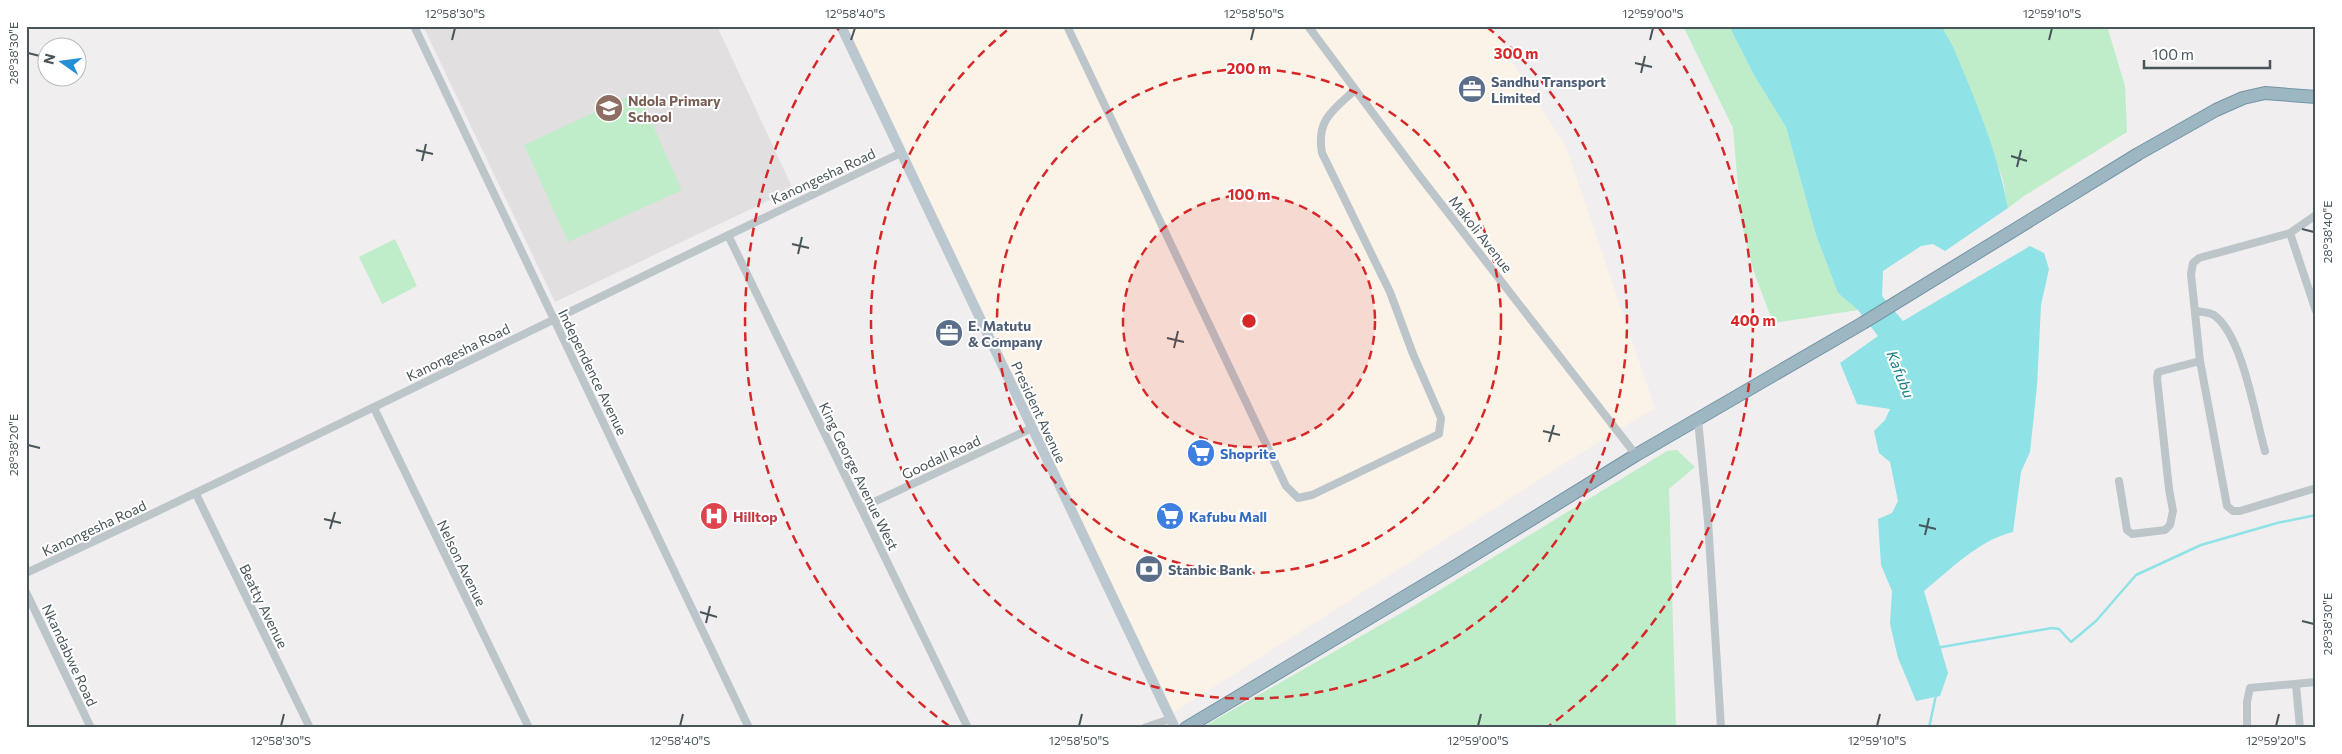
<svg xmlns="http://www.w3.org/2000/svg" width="2342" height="754" font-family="Commissioner,sans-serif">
<rect width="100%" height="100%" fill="#f1eeef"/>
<!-- commercial -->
<path fill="#fbf2e8" d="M847 26H1490L1566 147 1655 408 1603 439 1173 713Z"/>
<!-- education -->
<path fill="#e2dfe0" d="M423 26H717L793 189 555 302Z"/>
<!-- green -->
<path fill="#bfecc9" d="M1683 26H1729L1755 77 1786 127 1816 235 1838 293 1858 310 1773 323 1753 269 1741 222 1733 128Z
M1942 26H2107L2125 86 2127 132 2024 196 2008 208 2003 180 1977 107Z
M638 92 682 190 568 242 524 145Z
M395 239 417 286 382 304 359 257Z
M1677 450 1695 467 1669 489 1676 728H1201L1417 604 1667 451Z"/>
<!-- water -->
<path fill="#8fe2e6" d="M1729 26H1942C1945 34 1950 40 1953 47 1975 99 1998 153 2008 208L1945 251 1933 244 1921 246 1883 271 1882 296 1903 321 2030 246 2044 253 2049 269 2041 305 2037 386 2030 452 2021 472 2013 532C1979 540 1951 569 1924 591L1948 673 1940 696 1916 701 1898 658 1890 624 1892 591 1881 565 1878 519 1892 513 1898 501 1890 462 1879 453 1874 431 1885 420 1890 409 1857 404 1840 363 1878 336 1858 310 1838 293 1816 235 1786 127 1755 77Z"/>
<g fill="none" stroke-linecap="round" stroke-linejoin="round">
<!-- stream -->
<path stroke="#8fe2e6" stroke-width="2.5" d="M1936 648 2052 628 2059 629 2071 642 2096 621 2136 575 2201 545 2277 523 2316 515
M1929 728 1936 695"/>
<defs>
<path id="trunk" d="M1186 728 1451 569 1636 455 1863 323 2138 154 2216 110 2243 98 2265 93 2316 97"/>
</defs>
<!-- trunk casing -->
<use href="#trunk" stroke="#7494a6" stroke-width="14"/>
<!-- minor -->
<path stroke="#bbc5ca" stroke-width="8" d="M414 26 749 728
M1067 26 1286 486 1298 498 1312 495 1439 434 1441 418 1413 354 1390 292 1322 153C1316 120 1333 110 1355 90
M1308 26 1418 174 1636 455
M2316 215 2290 233 2199 258 2193 263 2191 274 2200 361 2227 506 2233 511H2240L2316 488
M2290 233 2316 311
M728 235 968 728
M2196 311C2201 312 2209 312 2214 315 2243 336 2255 417 2265 451
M374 408 529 728
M1698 420 1708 521 1721 728
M2119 481 2127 530 2132 534 2165 530 2170 525 2173 511 2169 489 2157 378 2158 372 2200 361
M196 494 310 728
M861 508 1032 428
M26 573C320 437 608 290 901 153
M26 592 91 728
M2296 685 2300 728
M1144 728 1170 719
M2247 728V702L2250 688 2316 682"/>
<!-- secondary -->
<path stroke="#bbc8cf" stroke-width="10" d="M841 26 1175 728"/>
<!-- trunk -->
<use href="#trunk" stroke="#9cb6c2" stroke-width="12"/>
</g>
<!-- ticks -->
<path fill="none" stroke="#48555a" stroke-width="2" d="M452 40 455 28M851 40 855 28M1251 40 1254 28M1650 40 1653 28M2049 40 2052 28M28 53 40 56M1635 63 1652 67M1641 73 1645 56M416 150 433 154M2011 156 2027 161M422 161 426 144M2017 167 2021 150M2302 229 2314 232M792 244 809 248M798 254 802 237M1167 338 1184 342M1174 348 1178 331M1543 431 1560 435M1549 442 1554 425M28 445 40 448M324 519 341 523M1919 525 1936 529M330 529 335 512M1925 535 1929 518M700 612 717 617M2302 621 2314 624M706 623 710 606M281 726 284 714M680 726 683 714M1079 726 1082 714M1478 726 1481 714M1877 726 1880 714M2276 726 2279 714"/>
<!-- distance rings -->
<circle cx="1249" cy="321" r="126" fill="#d62828" fill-opacity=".12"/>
<g fill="none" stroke="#d62828" stroke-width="2.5" stroke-dasharray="9 6">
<circle cx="1249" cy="321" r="126"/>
<circle cx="1249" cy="321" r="252"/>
<path d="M1487 27A378 378 0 1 1 1011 27"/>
<path d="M949 726A504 504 0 0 1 839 28M1659 28A504 504 0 0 1 1549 726"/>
</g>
<!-- icons -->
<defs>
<symbol id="office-disc" viewBox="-11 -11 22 22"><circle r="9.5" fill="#5c6f8a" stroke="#fff"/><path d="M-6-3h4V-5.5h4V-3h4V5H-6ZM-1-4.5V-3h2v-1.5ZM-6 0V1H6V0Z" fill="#fff"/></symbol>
<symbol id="school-disc" viewBox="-11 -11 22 22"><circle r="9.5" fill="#8d6e63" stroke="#fff"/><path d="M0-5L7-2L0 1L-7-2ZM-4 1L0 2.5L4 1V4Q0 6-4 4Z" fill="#fff"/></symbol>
<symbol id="supermarket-disc" viewBox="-11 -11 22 22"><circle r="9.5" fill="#3f7fe0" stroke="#fff"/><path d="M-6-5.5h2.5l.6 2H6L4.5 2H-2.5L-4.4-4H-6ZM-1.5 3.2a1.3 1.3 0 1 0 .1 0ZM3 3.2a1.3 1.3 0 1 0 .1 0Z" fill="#fff"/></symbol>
<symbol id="hospital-disc" viewBox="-11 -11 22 22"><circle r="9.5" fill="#e0444e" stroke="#fff"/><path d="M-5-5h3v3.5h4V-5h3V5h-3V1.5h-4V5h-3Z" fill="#fff"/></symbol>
<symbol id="bank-disc" viewBox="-11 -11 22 22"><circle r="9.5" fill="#5c6f8a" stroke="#fff"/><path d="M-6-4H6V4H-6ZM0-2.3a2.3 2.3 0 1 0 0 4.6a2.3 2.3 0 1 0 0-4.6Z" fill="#fff"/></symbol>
</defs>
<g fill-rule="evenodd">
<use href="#office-disc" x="1456" y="73" width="32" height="32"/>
<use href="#school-disc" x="593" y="92" width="32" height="32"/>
<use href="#office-disc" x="933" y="317" width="32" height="32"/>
<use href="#supermarket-disc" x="1185" y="437" width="32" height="32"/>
<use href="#hospital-disc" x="698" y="500" width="32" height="32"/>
<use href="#supermarket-disc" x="1154" y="500" width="32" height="32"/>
<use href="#bank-disc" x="1133" y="553" width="32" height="32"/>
</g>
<g text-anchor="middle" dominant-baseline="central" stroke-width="4" stroke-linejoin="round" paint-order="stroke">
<!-- service labels -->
<g font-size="14" font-weight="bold" fill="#4e5e75" stroke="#fff" text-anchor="start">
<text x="1491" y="81">Sandhu Transport<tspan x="1491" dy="16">Limited</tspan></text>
<text x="968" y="325">E. Matutu<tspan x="968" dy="16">&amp; Company</tspan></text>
<text x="1168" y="569">Stanbic Bank</text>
</g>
<!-- education labels -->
<g font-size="14" font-weight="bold" fill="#785e54" stroke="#fff" text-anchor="start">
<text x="628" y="100">Ndola Primary<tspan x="628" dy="16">School</tspan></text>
</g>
<!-- street labels -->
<g font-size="14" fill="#48555a" stroke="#fff">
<text transform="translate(823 176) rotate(-25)">Kanongesha Road</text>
<text transform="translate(1481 234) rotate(52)">Makoli Avenue</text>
<text transform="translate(458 352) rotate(-26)">Kanongesha Road</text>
<text transform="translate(593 372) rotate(64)">Independence Avenue</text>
<text transform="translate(1039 412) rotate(65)">President Avenue</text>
<text transform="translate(941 457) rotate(-25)">Goodall Road</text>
<text transform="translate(859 476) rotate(64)">King George Avenue West</text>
<text transform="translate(94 528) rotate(-25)">Kanongesha Road</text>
<text transform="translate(462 563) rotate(64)">Nelson Avenue</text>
<text transform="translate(264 606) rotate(64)">Beatty Avenue</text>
<text transform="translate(70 655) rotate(65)">Nkandabwe Road</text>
</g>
<!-- shop labels -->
<g font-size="14" font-weight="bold" fill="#366cbe" stroke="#fff" text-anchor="start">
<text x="1220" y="453">Shoprite</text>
<text x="1189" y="516">Kafubu Mall</text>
</g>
<!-- health labels -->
<g font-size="14" font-weight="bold" fill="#be3a42" stroke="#fff" text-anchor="start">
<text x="733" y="516">Hilltop</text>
</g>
<!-- water labels -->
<g font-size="15" font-style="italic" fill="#147f83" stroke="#fff">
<text transform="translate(1901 374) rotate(68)">Kafubu</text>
</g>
</g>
<circle cx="1249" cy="321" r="8" fill="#d62828" stroke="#fff" stroke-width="2.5"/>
<g font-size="15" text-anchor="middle" font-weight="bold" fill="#d62828" stroke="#fff" stroke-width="4" stroke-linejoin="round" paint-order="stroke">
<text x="1516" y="59">300 m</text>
<text x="1249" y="74">200 m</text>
<text x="1249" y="200">100 m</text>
<text x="1753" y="326">400 m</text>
</g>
<!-- border -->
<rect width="2342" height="754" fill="none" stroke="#ffffff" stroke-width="55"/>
<!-- north arrow -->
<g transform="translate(62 62) rotate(284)"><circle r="24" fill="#ffffff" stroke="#b6bbbd"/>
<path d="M0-4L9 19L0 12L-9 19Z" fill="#248fd5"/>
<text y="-8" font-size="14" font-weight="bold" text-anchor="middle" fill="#48555a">N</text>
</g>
<!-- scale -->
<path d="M2144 60v8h126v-8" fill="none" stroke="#48555a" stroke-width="2.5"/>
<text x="2152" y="60" font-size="15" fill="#48555a" stroke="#ffffff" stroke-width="4" paint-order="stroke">100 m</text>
<rect x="28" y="28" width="2286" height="698" fill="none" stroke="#48555a" stroke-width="2"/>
<g font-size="12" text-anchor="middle" fill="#48555a">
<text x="455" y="18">12°58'30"S</text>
<text x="855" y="18">12°58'40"S</text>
<text x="1254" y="18">12°58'50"S</text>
<text x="1653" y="18">12°59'00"S</text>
<text x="2052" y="18">12°59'10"S</text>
<text transform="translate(14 53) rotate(-90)" y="4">28°38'30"E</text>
<text transform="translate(2328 232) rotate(-90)" y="4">28°38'40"E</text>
<text transform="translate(14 445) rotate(-90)" y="4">28°38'20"E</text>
<text transform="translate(2328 624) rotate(-90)" y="4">28°38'30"E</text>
<text x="281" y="745">12°58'30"S</text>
<text x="680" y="745">12°58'40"S</text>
<text x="1079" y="745">12°58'50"S</text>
<text x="1478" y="745">12°59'00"S</text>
<text x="1877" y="745">12°59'10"S</text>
<text x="2276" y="745">12°59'20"S</text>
</g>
</svg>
